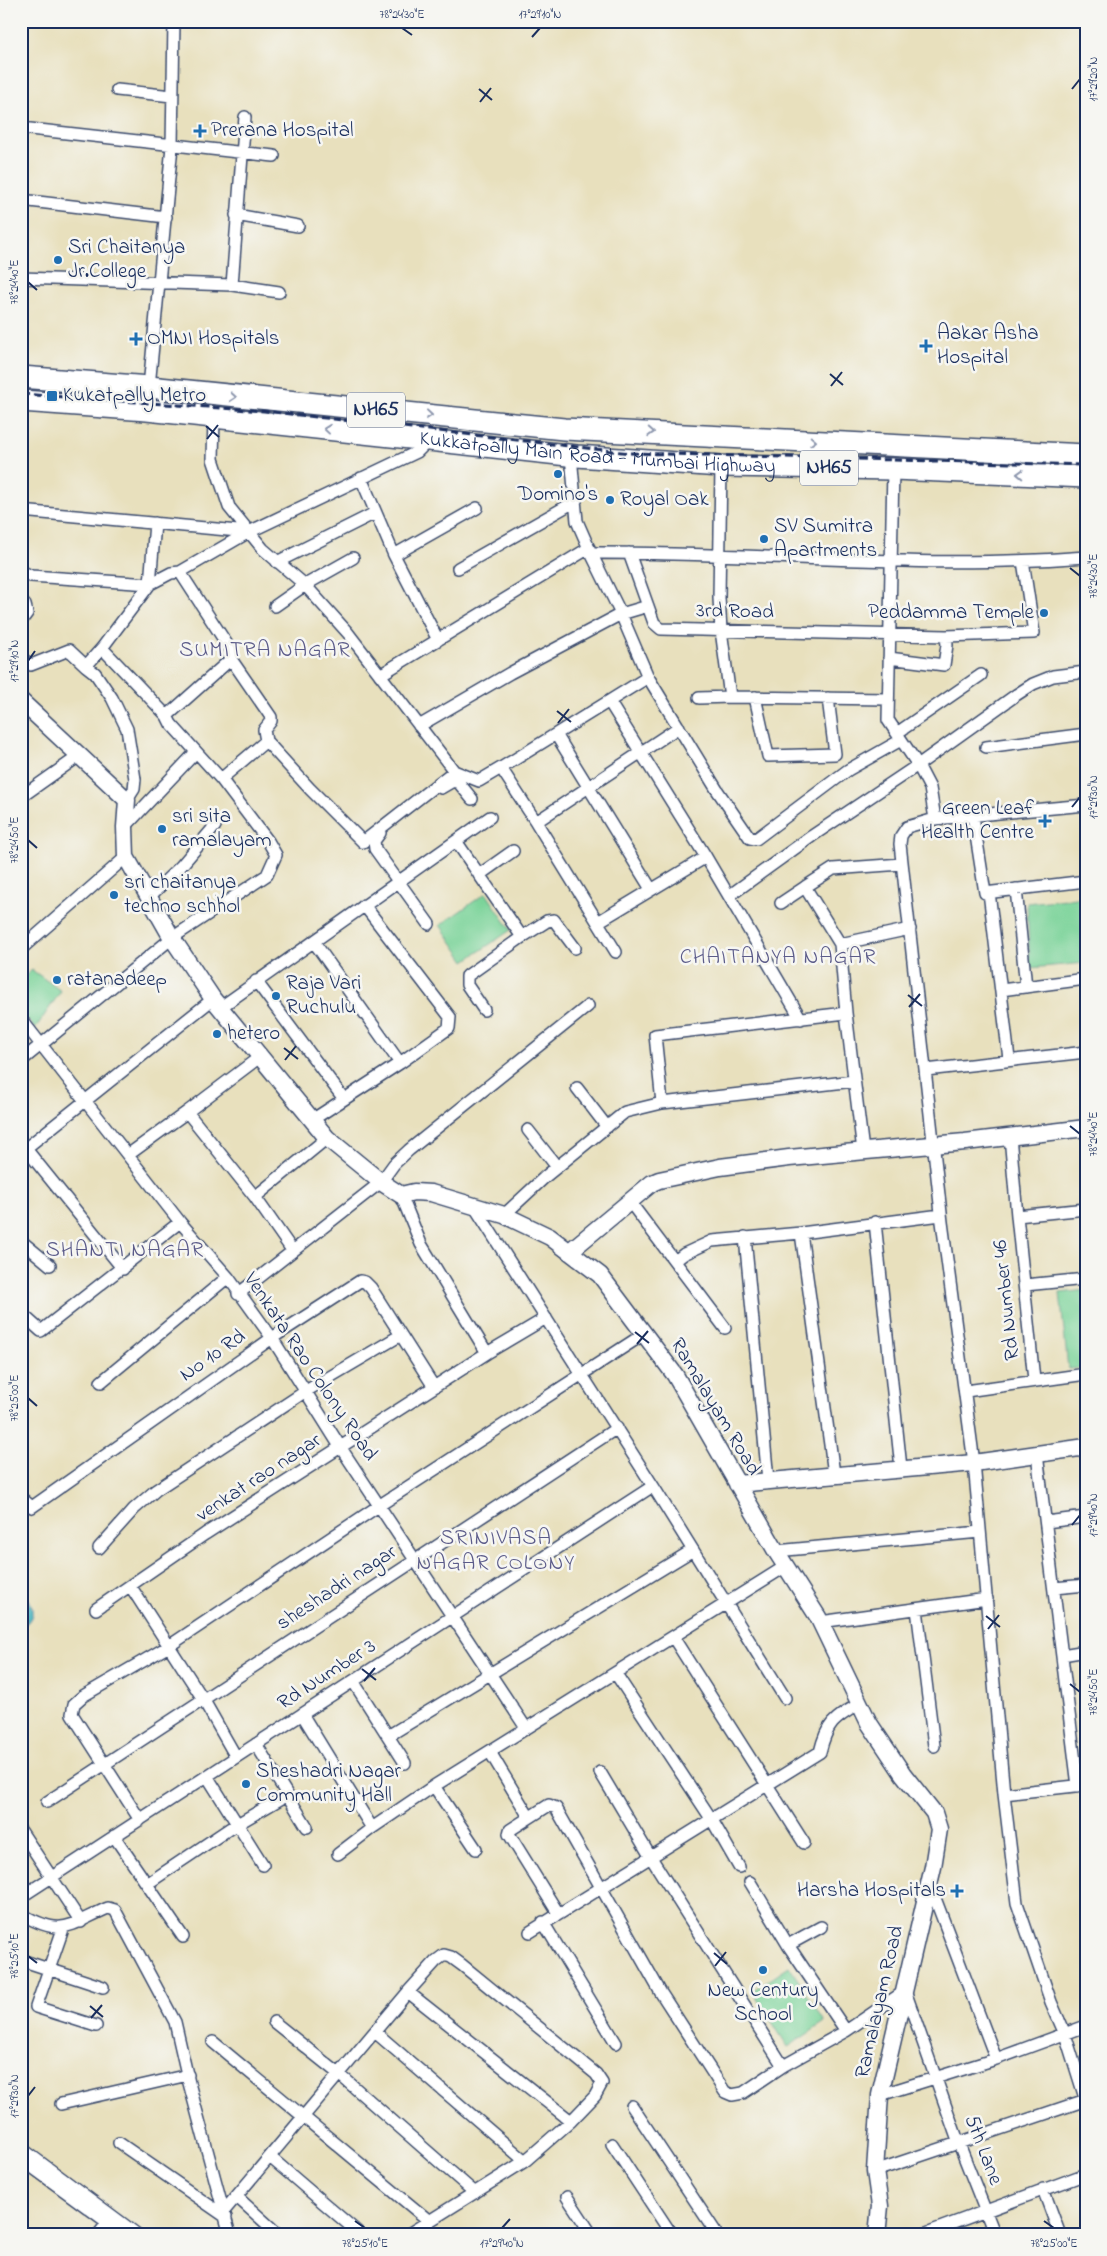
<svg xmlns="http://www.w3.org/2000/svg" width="1107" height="2256" font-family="'Indie Flower',sans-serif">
<rect width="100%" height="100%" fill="#f6f6f2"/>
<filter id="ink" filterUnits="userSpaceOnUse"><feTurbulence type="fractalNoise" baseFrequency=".02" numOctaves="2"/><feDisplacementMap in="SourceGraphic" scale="10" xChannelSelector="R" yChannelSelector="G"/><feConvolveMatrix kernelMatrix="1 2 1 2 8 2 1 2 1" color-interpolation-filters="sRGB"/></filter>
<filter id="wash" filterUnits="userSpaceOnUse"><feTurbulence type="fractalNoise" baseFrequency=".0096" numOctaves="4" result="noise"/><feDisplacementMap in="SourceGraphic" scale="20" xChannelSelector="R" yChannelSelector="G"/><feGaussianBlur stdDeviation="1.12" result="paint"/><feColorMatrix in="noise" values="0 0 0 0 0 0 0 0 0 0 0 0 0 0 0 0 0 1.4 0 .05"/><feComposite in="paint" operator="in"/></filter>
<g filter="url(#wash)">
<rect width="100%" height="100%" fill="#e8e0bd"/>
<!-- green -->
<path fill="#7ad399" stroke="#4a817c" d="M486 893 511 930 465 961 440 925Z
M1086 897V963L1030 968 1027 903Z
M32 970 61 991 35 1029 21 1011V979Z
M1086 1290V1368L1068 1369 1060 1293Z
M789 1966 825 2022 788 2047 752 1991Z"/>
<!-- water -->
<path fill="#44b3bd" stroke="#30718e" d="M21 1586C30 1600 41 1616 21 1627Z"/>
</g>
<g filter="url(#ink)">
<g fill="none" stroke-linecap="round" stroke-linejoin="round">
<defs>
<path id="street" d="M21 23 24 21
M117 90 172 96
M21 128 274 156
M21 200 166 217
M236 215 298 226
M21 278 232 285 279 292
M232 285 245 117
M149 387 172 146 174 21
M214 417 213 459 229 507 263 549 305 585 348 633 454 771
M571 456 577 521 591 553 621 614 648 677 717 790 750 838 756 839 848 770 901 740
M721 466 719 598 721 630 730 697 888 699
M893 469 888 720 918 765 930 788 935 819
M361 478 394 555 438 640
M21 511 249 532
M591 553C756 552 921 570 1086 557
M629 553 654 623 661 629 946 636 1034 633 1023 561
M394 555 477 508
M277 562 375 513
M458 568 576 501
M21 571 31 576 150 584 171 573 180 572 249 532 417 452 428 441
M21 602 25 605 27 613 21 621
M275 606 305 585 353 558
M102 648 167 716 171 724 221 779
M21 658 31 665 69 650 86 666 102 648 150 584 155 523
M889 658 944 665 947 645 946 636
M231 659 271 717V721L264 730 266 741
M86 666 95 673 112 698 127 729 135 779 134 789 127 800
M380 675 589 548
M755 697 768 756 835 754 828 698
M699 698 730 697
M610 703 706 857 801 1019
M167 716 231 659 232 652 180 572
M419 726 510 673 621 614 648 606
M897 733 981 675
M557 736 651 889
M986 747 1086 734
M441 788 453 781 459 783 472 799
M21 797 79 756
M1086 805 935 819 907 827 901 836 900 844 942 1222 974 1463 1004 1794 1017 1903 1051 2002 1065 2034 1086 2101
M973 816 985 893 1086 881
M536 822 501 768 648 677
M125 827 196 752
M380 833 374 841 375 849 429 924
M456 841 522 937 467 976V985L484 1010
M479 875 513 851
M1016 889 1026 987
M989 892 1009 1059
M729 896 812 836 918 765 1016 695 1033 684 1053 676 1086 672
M149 897 181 866 215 826
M781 903 805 887
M598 922 706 857
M522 937 547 921 554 920 575 948
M314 942 400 1063
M840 944 805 887 833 869 902 864
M21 949 126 857
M616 952 536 822 679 727
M256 981 344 1099
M1001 990 1086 979
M221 1007 490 817
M21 1019 180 1222 228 1277 272 1338 341 1448 526 1728
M21 1061 172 938 267 875 276 855 268 841 221 779 266 741 310 789 363 842 454 771 479 781 501 768
M926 1070 1086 1052
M577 1088 607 1127
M662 1103 655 1035 846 1013
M187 1112 261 1056
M312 1120 400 1063 449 1028 450 1017 364 905
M528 1130 557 1167
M1010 1136 1017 1216 1086 1209
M26 1149 123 1269
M863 1151 846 1013 840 944 910 929
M21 1152 213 999
M128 1155 187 1112 255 1197 292 1250
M401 1195 421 1244 487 1353
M255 1197 327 1138
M630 1202 725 1328
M474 1206 653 1486 785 1698
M504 1215 546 1176 625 1112 662 1103 854 1081
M1017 1216 1034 1380
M875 1222 901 1468
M801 1233 834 1474
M745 1237 768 1480
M21 1241 50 1265
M675 1261 684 1254 712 1241 801 1233 941 1215
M1025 1285 1086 1279
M238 1294 381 1182 394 1164 409 1150 588 1006
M21 1313 41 1331 180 1222
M101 1382 228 1277
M966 1391 1086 1374
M1037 1454 1078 1786
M21 1498 32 1507 272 1338 360 1281 365 1282 371 1288 434 1387
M1046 1522 1086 1517
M99 1548 134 1509 156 1490 306 1391 401 1335
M776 1551 980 1532
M131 1587 203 1699 236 1757
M1054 1588 1086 1585
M96 1609 205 1534 487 1353 546 1318
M917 1609 934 1746
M820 1622 987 1599
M673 1637 804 1843
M1062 1655 1086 1651
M616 1674 712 1820 739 1867
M353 1681 405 1763
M302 1714 372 1828
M388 1736 693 1550
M256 1744 307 1827
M490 1752 529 1817
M600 1772 650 1856 783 2066
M207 1776 263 1865
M434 1786 476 1849
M1004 1794 1084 1785
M47 1802 617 1428
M140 1820 72 1714 74 1704 83 1696 169 1646 380 1505 644 1334
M21 1831 81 1922
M114 1836 183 1937
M338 1854 372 1828 434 1786 786 1566
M750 1882 788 1945 846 2031
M147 1884 229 1829 287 1795
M930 1885 996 2059
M1085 1890 1086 1893
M21 1897 653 1486
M558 1913 509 1834 510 1830 549 1805 556 1808 661 1993 725 2092 732 2095 743 2093 783 2066 846 2031 905 1991 959 2144 995 2235
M21 1914C64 1938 68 1925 108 1908L115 1910 175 2022 189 2083 230 2235
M543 1922 616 2043
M63 1929 36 2007 96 2026
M530 1932 820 1752C827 1723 834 1719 859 1704
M788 1945 821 1927
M21 1960 103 1987
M408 1992 571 2121
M274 2022 339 2074 475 2193
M375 2032 525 2161
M213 2042 428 2220
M880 2095 996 2059 1086 2026
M61 2104 188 2075
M632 2106 715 2231 710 2235
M119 2143 226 2217
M612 2144 672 2235
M21 2148 138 2235
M270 2157 361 2235
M21 2159 125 2235
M875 2171 1086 2100
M1043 2189 1060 2235
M237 2197 279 2235
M567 2197 592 2235
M224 2211 408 1992 436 1961 444 1955 451 1957 462 1965 596 2074 602 2083 595 2096 571 2121 525 2161 407 2235
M98 2235 108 2222
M921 2235 1086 2174"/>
<path id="secondary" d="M21 701 127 800 125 827 126 857 172 938 213 999 327 1138 381 1182 401 1195 414 1192 431 1193 504 1215 550 1237 600 1275 675 1375 776 1551 818 1617 869 1723 903 1774 934 1813 939 1829 933 1867 880 2095 875 2171 880 2206 877 2235
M570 1251 652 1183 659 1180 720 1167 789 1158 965 1142 1086 1128
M737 1484 974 1463 1086 1447"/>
<g id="highway">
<path d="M21 377 149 387 564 429 1086 455"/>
<path id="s1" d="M21 401 147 410 577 456 721 466 893 469 1086 477"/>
</g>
</defs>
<!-- street casing -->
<use href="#street" stroke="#3a4a6c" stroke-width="14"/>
<!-- secondary casing -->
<use href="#secondary" stroke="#3a4a6c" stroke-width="19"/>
<!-- highway casing -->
<use href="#highway" stroke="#3a4a6c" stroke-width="24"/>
<!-- street -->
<use href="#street" stroke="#fff" stroke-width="11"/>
<!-- secondary -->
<use href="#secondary" stroke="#fff" stroke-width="16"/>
<!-- highway -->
<use href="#highway" stroke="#fff" stroke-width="21"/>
<!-- rail -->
<path stroke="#1b2f5e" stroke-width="3" stroke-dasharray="8 4" stroke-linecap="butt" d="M21 394 264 411 630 453 1086 465"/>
</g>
<!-- one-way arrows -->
<defs><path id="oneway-chevron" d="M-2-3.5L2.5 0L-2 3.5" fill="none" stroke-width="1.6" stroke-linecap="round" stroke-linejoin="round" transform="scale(1.25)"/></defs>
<g stroke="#8d97ae">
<use href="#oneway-chevron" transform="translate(233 397) rotate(5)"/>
<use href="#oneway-chevron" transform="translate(429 415) rotate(6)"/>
<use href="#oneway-chevron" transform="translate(327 429) rotate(-174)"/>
<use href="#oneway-chevron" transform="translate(651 432) rotate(3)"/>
<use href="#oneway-chevron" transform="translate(813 441) rotate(3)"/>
<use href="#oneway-chevron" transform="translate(1020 474) rotate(-178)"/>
</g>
</g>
<!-- ticks -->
<path fill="none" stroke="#1b2f5e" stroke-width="2" d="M402 28 412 35M532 37 540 28M479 89 492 100M1072 89 1080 79M480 102 491 88M28 282 37 290M830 374 843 385M831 386 842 372M206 426 219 437M207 439 218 425M1070 568 1080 576M28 661 35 651M557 711 571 722M558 723 569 709M1072 807 1080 797M28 840 37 848M908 995 922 1006M909 1007 920 994M284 1048 298 1059M285 1060 296 1046M1070 1126 1080 1134M635 1332 649 1343M637 1344 648 1331M28 1398 37 1406M1072 1525 1080 1515M986 1616 1000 1627M988 1629 999 1615M362 1669 376 1680M364 1681 375 1668M1070 1684 1080 1692M714 1953 727 1964M28 1956 37 1963M715 1966 726 1952M90 2006 103 2017M91 2018 102 2005M28 2096 35 2087M355 2221 365 2228M1044 2221 1054 2228M502 2228 510 2219"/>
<!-- markers -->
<g fill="#1f6fb2" stroke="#f6f6f2" stroke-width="2">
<path d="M197.5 123.5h5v5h5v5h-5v5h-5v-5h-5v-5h5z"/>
<circle cx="58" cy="260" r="5"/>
<path d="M133.5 331.5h5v5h5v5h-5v5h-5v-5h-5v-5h5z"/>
<path d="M923.5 338.5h5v5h5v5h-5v5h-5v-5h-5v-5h5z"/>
<rect x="46" y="390" width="12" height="12" rx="2.5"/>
<circle cx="558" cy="474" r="5"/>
<circle cx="610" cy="500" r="5"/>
<circle cx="764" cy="539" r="5"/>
<circle cx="1044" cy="613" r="5"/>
<path d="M1042.5 813.5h5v5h5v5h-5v5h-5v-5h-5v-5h5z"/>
<circle cx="162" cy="829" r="5"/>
<circle cx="114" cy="895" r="5"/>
<circle cx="57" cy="980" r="5"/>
<circle cx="276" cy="996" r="5"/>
<circle cx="217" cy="1034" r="5"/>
<circle cx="246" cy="1784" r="5"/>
<path d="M954.5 1883.5h5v5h5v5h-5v5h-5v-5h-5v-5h5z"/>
<circle cx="763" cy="1970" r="5"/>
</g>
<g text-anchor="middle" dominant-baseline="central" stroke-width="5" stroke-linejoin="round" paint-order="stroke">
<!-- shield labels -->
<g fill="#f6f6f2" stroke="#5d6b8a" stroke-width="1">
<rect x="347" y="392.5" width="58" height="35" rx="4"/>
<rect x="800" y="450.5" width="58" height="35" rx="4"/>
</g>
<g font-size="20" font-weight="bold" fill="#1b2f5e">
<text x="376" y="410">NH65</text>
<text x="829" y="468">NH65</text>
</g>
<!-- poi labels -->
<g font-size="21" fill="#1b2f5e" stroke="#f6f6f2" text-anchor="start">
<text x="211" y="131">Prerana Hospital</text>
<text x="68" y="248">Sri Chaitanya<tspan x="68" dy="24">Jr.College</tspan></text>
<text x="937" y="334">Aakar Asha<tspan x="937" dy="24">Hospital</tspan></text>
<text x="147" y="339">OMNI Hospitals</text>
<text x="63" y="396">Kukatpally Metro</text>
<text x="558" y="495" text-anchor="middle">Domino's</text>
<text x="620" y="500">Royal Oak</text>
<text x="774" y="527">SV Sumitra<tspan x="774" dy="24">Apartments</tspan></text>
<text x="1034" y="613" text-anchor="end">Peddamma Temple</text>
<text x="1034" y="809" text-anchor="end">Green Leaf<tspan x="1034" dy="24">Health Centre</tspan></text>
<text x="172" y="817">sri sita<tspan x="172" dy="24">ramalayam</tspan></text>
<text x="124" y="883">sri chaitanya<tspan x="124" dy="24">techno schhol</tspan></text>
<text x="67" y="980">ratanadeep</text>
<text x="286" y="984">Raja Vari<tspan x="286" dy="24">Ruchulu</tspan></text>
<text x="227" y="1034">hetero</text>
<text x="256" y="1772">Sheshadri Nagar<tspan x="256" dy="24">Community Hall</tspan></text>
<text x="946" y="1891" text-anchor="end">Harsha Hospitals</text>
<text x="763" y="1991" text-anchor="middle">New Century<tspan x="763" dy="24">School</tspan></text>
</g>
<!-- street labels -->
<g font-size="21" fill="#1b2f5e" stroke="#f6f6f2">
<text stroke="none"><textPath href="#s1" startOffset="579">Kukkatpally Main Road - Mumbai Highway</textPath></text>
<text transform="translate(735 612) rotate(1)">3rd Road</text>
<text transform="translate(1007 1300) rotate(-96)">Rd Number 46</text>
<text transform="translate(213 1356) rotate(-35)">No 10 Rd</text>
<text transform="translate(310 1367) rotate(56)">Venkata Rao Colony Road</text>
<text transform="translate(715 1407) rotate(59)">Ramalayam Road</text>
<text transform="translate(259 1478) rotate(-33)">venkat rao nagar</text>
<text transform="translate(337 1588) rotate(-33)">sheshadri nagar</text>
<text transform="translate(327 1675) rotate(-33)">Rd Number 3</text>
<text transform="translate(880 2002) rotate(-77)">Ramalayam Road</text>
<text transform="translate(983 2150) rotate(69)">5th Lane</text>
</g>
<!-- neighbourhood labels -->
<g font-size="22" letter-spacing="1" fill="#5c5c8a" stroke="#f6f6f2">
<text x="265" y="651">SUMITRA NAGAR</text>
<text x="778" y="958">CHAITANYA NAGAR</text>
<text x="125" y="1251">SHANTI NAGAR</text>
<text x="496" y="1539">SRINIVASA<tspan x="496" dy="25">NAGAR COLONY</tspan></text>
</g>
</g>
<!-- margin -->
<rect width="1107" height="2256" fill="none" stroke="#f6f6f2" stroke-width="55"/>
<rect x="28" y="28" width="1052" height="2200" fill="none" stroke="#1b2f5e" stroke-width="2"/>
<g font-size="12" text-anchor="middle" fill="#1b2f5e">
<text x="402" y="18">78°24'30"E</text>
<text x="540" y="18">17°29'10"N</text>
<text transform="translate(1093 79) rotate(-90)" y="4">17°29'20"N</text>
<text transform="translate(14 282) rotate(-90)" y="4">78°24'40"E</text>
<text transform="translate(1093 576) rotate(-90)" y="4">78°24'30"E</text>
<text transform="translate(14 661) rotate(-90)" y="4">17°29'10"N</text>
<text transform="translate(1093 797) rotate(-90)" y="4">17°29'30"N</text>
<text transform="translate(14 840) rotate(-90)" y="4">78°24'50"E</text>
<text transform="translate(1093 1134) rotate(-90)" y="4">78°24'40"E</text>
<text transform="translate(14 1398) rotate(-90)" y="4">78°25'00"E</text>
<text transform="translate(1093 1515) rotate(-90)" y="4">17°29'40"N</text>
<text transform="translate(1093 1692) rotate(-90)" y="4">78°24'50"E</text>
<text transform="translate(14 1956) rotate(-90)" y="4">78°25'10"E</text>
<text transform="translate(14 2096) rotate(-90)" y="4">17°29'30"N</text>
<text x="365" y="2247">78°25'10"E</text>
<text x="502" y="2247">17°29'40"N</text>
<text x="1054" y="2247">78°25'00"E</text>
</g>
</svg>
